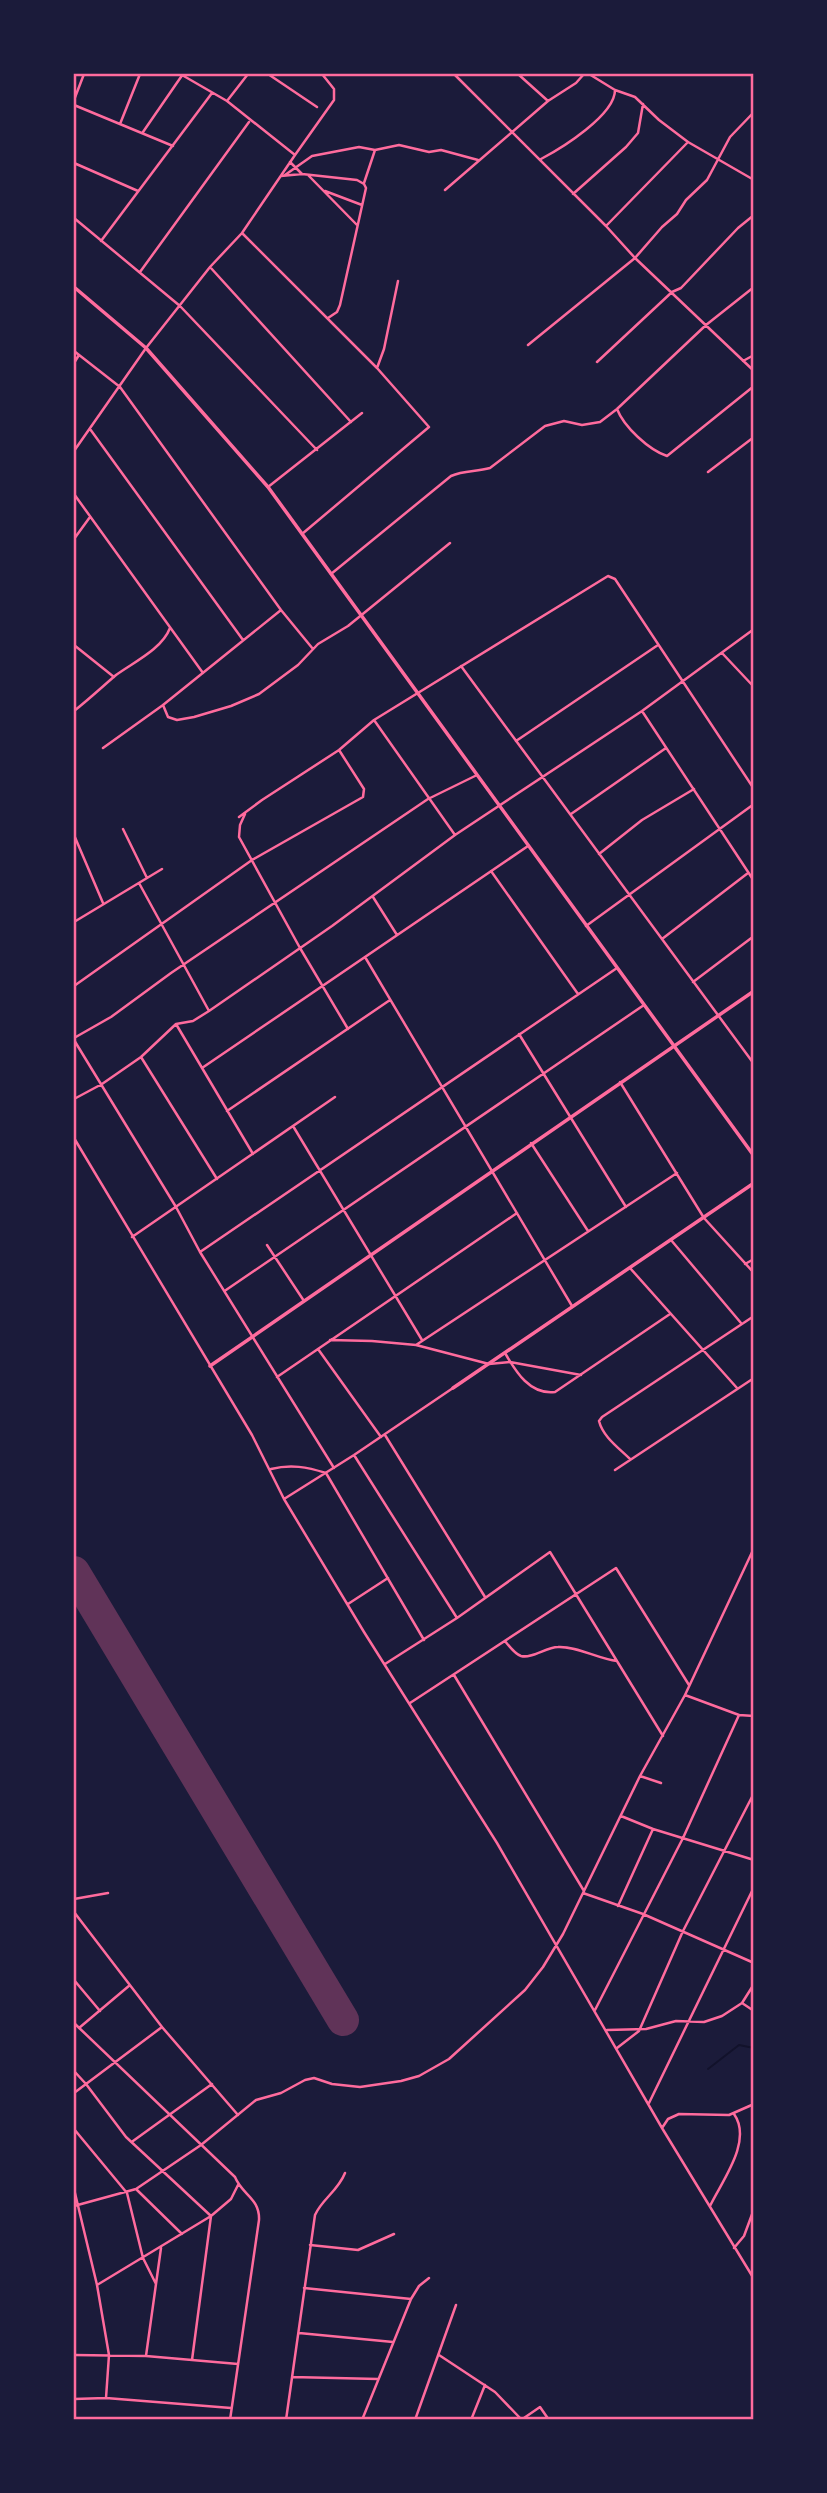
<svg xmlns="http://www.w3.org/2000/svg" width="827" height="2493" font-family="Lora,serif">
<rect width="100%" height="100%" fill="#1b1b3a"/>
<g fill="none" stroke-linecap="round" stroke-linejoin="round">
<!-- stream -->
<path stroke="#12122b" stroke-width="2" d="M708 2069 739 2045 754 2048"/>
<!-- runway -->
<path stroke="#603358" stroke-width="32" d="M74 1572 343 2020"/>
<!-- minor -->
<path stroke="#ff6b9d" stroke-width="2.5" d="M268 74 317 107
M454 74 606 226 635 258 754 371
M518 74 548 101
M589 74 615 90 635 97 659 120 688 142 754 180
M74 100 84 74
M227 101 248 74
M74 105 173 146
M120 124 140 74
M143 132 183 74
M295 155 334 100V89L322 74
M541 159C562 148 615 115 615 90
M290 162 302 174
M74 163 138 191
M285 175 312 156 359 147 375 150 399 145 429 152 441 150 478 160
M308 175 357 225
M281 176 302 174 357 180 364 184 366 188 340 305 337 312 328 318
M364 183 375 150
M445 190 548 101 576 83 584 74
M325 191 362 205
M573 194 626 147 638 133 643 104
M74 218 180 306 317 450
M606 226 688 142
M242 233 377 368 429 427 302 534
M101 241 212 93
M210 267 351 422
M140 272 249 122
M528 345 635 258 662 227 677 214 686 200 707 180 730 137 754 112
M74 351 120 387 281 610 313 649
M743 361 754 355
M597 362 672 292 681 288 738 228 754 215
M74 363 79 355
M377 368 384 349 398 281
M617 409C624 427 649 450 667 456L754 386
M90 429 243 640
M74 451 146 348 210 267 242 233 295 155 227 101 182 75
M708 472 754 437
M268 487 362 413
M74 494 203 673
M74 539 90 517
M331 574 451 476C464 470 476 472 490 468L545 426 564 421 582 425 600 422 617 409 706 325 754 287
M74 645 114 677
M722 653 754 687
M461 666 754 1064
M163 705 168 717 177 720 194 717 231 706 259 694 298 665 318 644 348 626 450 543
M74 711C88 700 102 687 116 675 134 662 162 649 170 628
M642 711 754 881
M374 720 455 835
M516 741 658 645
M103 748 163 705 281 610
M245 814 240 825 239 837 300 948 348 1029
M571 814 666 748
M239 817 262 800 339 750 374 720 608 576 615 579 754 789
M123 829 147 878
M74 835 103 903
M599 854 642 820 694 789
M491 871 578 994
M139 883 209 1011
M373 897 397 935
M74 922 162 869
M586 926 754 804
M662 939 748 873
M365 957 572 1306
M693 982 754 936
M74 986 252 860 363 797 364 789 339 750
M176 1024 253 1154
M519 1034 626 1207
M74 1038 111 1017 171 973 428 799 477 775
M74 1040 176 1207 200 1252 334 1468
M141 1057 217 1179
M202 1068 528 846
M620 1082 704 1218 754 1273
M74 1099 102 1084 141 1057 176 1024 193 1021 209 1011 332 926 455 835 642 711 754 629
M227 1111 390 1000
M293 1126 422 1340
M74 1138 252 1435 284 1499 364 1632 497 1843 662 2128 754 2279
M531 1143 588 1231
M132 1237 335 1097
M671 1240 741 1323
M267 1245 304 1301
M200 1252 617 968
M745 1264 754 1259
M630 1268 737 1388
M226 1290 644 1005
M330 1340 372 1341 416 1345 489 1364 510 1362 581 1375
M416 1345 677 1173
M318 1349 381 1437
M505 1353C516 1372 530 1395 555 1392L670 1314
M277 1377 517 1213
M385 1435 485 1597
M354 1455 457 1618
M630 1459C619 1448 603 1437 599 1421L602 1417 754 1316
M271 1469C291 1464 307 1467 326 1473L424 1640
M615 1470 754 1378
M284 1499 354 1455 453 1388
M348 1604 388 1578
M505 1641C509 1646 515 1654 521 1656 532 1659 546 1647 558 1647 577 1646 598 1659 617 1661
M385 1664 457 1618 550 1552 663 1736
M454 1675 584 1891
M685 1695 739 1715 754 1716
M410 1703 616 1568 689 1685
M640 1776 661 1783
M621 1816 653 1829 754 1860
M583 1893 643 1914 754 1963
M74 1899 108 1893
M618 1906 653 1829
M74 1912 162 2027 238 2115
M74 1980 100 2011
M742 2003 754 2011
M595 2010 683 1838 739 1715
M74 2023 235 2177C242 2195 260 2198 259 2220L230 2420
M79 2028 130 1985
M607 2030 646 2029 676 2021 704 2022 722 2016 742 2003 754 1984
M617 2048 639 2031 683 1931 754 1793
M74 2071 86 2084 126 2137 211 2216 192 2360
M74 2093 162 2027
M649 2103 754 1887
M662 2128 668 2119 679 2114 729 2115 754 2104
M74 2129 127 2193 143 2258 156 2284
M133 2141 212 2084
M74 2189 97 2285 109 2355 106 2398
M137 2190 182 2234
M74 2206 136 2189 201 2145 256 2100 281 2093 305 2080 314 2078 332 2084 360 2087 401 2081 419 2076 449 2059 525 1990 543 1967 563 1934 640 1776 685 1695 754 1548
M710 2206C722 2181 753 2141 734 2114
M310 2245 358 2250 394 2234
M734 2248 744 2236 754 2209
M97 2285 211 2216 231 2199 238 2185
M304 2288 411 2299
M299 2333 393 2342
M74 2355 146 2356 238 2364
M439 2355 495 2392 521 2419
M146 2356 161 2248
M292 2377 378 2379
M74 2399 106 2398 231 2408
M286 2420 315 2215C322 2199 338 2191 345 2173
M362 2420 411 2299 419 2286 429 2278
M415 2420 456 2305
M471 2420 485 2385
M521 2420 540 2407 549 2420"/>
<!-- tertiary -->
<path stroke="#ff6b9d" stroke-width="3.5" d="M74 287 146 348 268 487 754 1156
M210 1366 754 991
M453 1388 754 1183"/>
</g>
<!-- border -->
<rect width="827" height="2493" fill="none" stroke="#1b1b3a" stroke-width="150"/>
<rect x="75" y="75" width="677" height="2343" fill="none" stroke="#ff6b9d" stroke-width="2.5"/>
</svg>
